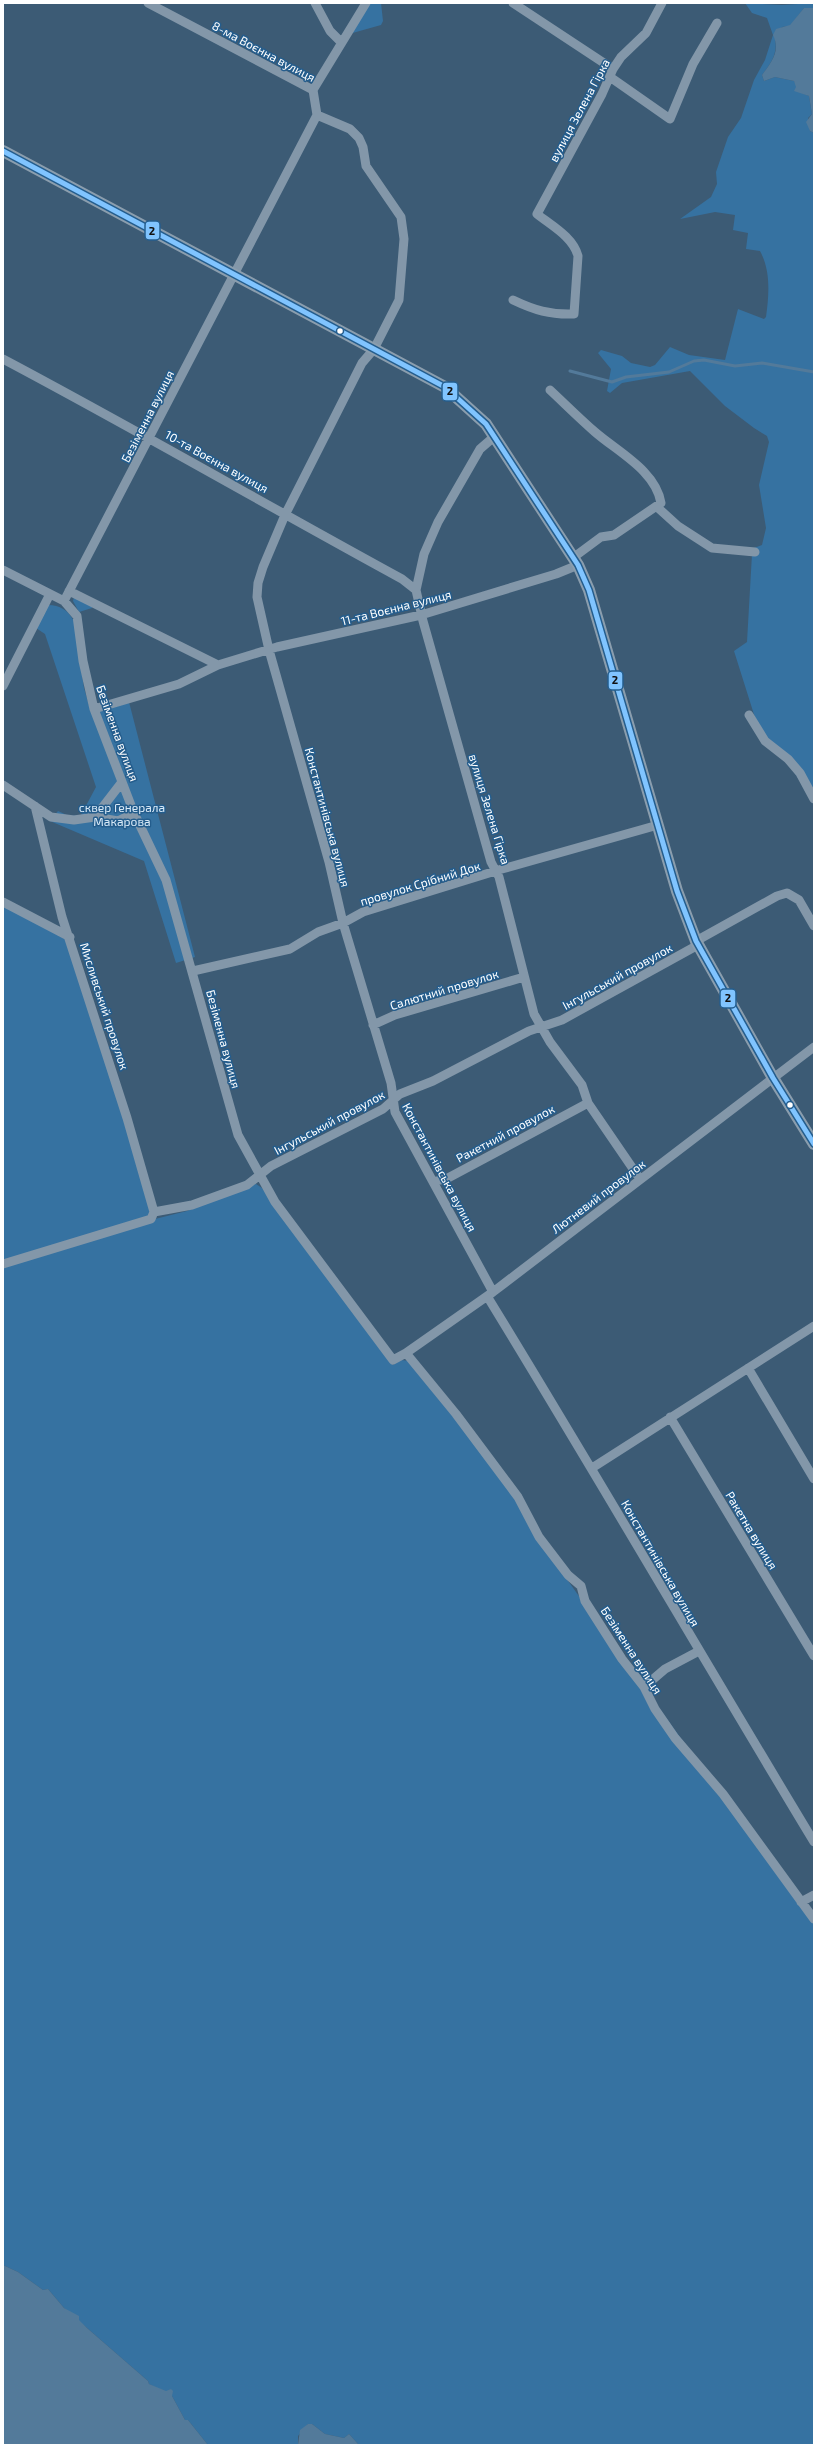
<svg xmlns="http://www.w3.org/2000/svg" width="817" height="2448" font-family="'Exo 2',sans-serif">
<rect width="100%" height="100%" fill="#3c5b75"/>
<!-- green -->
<path fill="#3672a1" d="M370 3H381L383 21 381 25 349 34Z
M745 3 782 5 814 3V8H804L790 26 782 27 775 39C778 54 771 63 762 75L764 81 775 77 794 81 802 93 809 96 812 114 808 118 810 131 814 133V803L787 761 763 743 734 651 747 642 752 554 754 548 762 545 766 528 759 485 769 442 767 436 754 428 725 406 690 371 622 383 610 393 607 391 611 369 598 353 601 350 622 356 631 363 650 367 655 365 670 347 689 355 725 360 738 309 764 319 766 317C769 295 771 271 760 251L746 249 748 233 733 230 735 215 715 212 680 219 711 197 717 184 716 172 728 137 741 118 754 80 765 60 773 35 767 18 752 13Z
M74 597 92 606V608L79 612 73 601Z
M48 605C60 605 68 610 74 621L84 688 91 712 129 702 195 957 176 963 144 861 50 821 58 811 69 816 81 815 96 787 45 634 36 628Z
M3 904 60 934 70 945 155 1219 187 1211 256 1184 262 1188 393 1365 401 1360 410 1361 517 1498 538 1539 814 1924V2445H359L349 2434 344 2438 325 2434 312 2424H308L298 2436V2445H208L188 2420H185L172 2396 149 2384 148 2381 64 2308 48 2289 43 2290 18 2272 3 2265Z"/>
<!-- water -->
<path fill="#537a9a" d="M804 8H814V133L810 131 806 122 812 114 809 96 794 91 796 87 794 81 775 77 764 81 762 75C771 63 781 51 773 35L776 29 790 25Z
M3 2265 18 2272 43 2290 48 2289 64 2308 79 2316V2320L87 2328 148 2381 149 2384 166 2391 171 2389 173 2391 172 2396 185 2420H188L208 2445H3Z
M308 2424H312L325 2434 344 2438 349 2434 359 2445H298L300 2430Z"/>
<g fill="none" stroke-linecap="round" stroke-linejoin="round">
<!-- stream -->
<path stroke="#537a9a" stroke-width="3" d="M570 371 612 382 626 377 669 372 694 361 704 360 735 366 762 363 814 372"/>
<!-- street -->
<path stroke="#8397a9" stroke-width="9" d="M148 3 313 90 317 115 350 129 359 138 363 147 366 166 401 217 404 239 399 300 374 349 362 363 285 515 263 567 258 583 257 597 269 650 329 862 343 923 391 1083 395 1112 493 1292
M315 3 330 31 341 42
M513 3 613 69
M610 77 670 119 693 64 717 23
M313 90 366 3
M513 300C534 310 550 315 574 314L578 256C573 237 552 226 537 214L602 94 613 69 621 57 646 33 662 3
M3 359C137 430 268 506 402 579L416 590
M550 390C565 404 580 419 595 432 618 452 656 471 661 503L614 535 601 537 574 557
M495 436 480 449 438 522 424 554 416 590 423 621 491 862 499 877 534 1014 550 1042 582 1085 588 1103 640 1179
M657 507 678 526 712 548 755 552
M3 570 64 601 77 616 83 661 94 709 134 813 166 880 238 1135 275 1202 393 1360 406 1353 493 1292 814 1047
M69 591 218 665
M64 601 317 115
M3 686 50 594
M94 709 179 684 218 665 277 647 421 615 556 574 578 565
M749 715 765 741 788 759 800 773 814 799
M3 785 51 817 74 820 95 817 118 821 134 813
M35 806 62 917 127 1118 154 1212
M95 817 122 782
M3 902 70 937
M696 941 777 896 787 893 799 900 814 926
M193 971 290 949 318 932 343 923 363 912 502 869 658 825
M373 1025 395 1015 524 977
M433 1182 448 1178 588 1103
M154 1212 192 1205 247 1185 271 1166 383 1109 400 1094 433 1081 529 1031 562 1020 698 945
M3 1264 151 1219 154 1212
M487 1296C598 1477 704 1660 814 1842
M406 1353 456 1414 518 1497 539 1537 568 1575 581 1586 585 1601 622 1659 644 1687 655 1709 675 1738 723 1794 814 1919
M748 1368 814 1479
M670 1417 814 1656
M592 1468 814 1326
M644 1687 665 1669 699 1651
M801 1902 814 1895"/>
<!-- secondary -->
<path stroke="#8b9eae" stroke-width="12" d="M3 151 445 387 486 424 578 565 589 590 677 891 696 941 773 1078 814 1144"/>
<defs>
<path id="bus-1" d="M3 151 445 387 486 424 578 565 589 590 677 891 696 941 773 1078 814 1144"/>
</defs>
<!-- bus-1 casing -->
<use href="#bus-1" stroke="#245d8d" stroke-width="8"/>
<!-- bus-1 -->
<use href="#bus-1" stroke="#80c4ff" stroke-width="5"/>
</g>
<!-- markers -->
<g fill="#fff" stroke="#245d8d" stroke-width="1.5">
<circle cx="340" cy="331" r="3.5"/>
<circle cx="790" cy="1105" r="3.5"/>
</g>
<g text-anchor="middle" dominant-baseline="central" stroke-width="3" stroke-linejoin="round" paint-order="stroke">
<!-- street labels -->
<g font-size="12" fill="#fff" stroke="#245d8d">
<text transform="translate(264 51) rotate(28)">8-ма Воєнна вулиця</text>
<text transform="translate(579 110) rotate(-62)">вулиця Зелена Гірка</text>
<text transform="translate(147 416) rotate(-63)">Безіменна вулиця</text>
<text transform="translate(217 461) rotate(29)">10-та Воєнна вулиця</text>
<text transform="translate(396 607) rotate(-14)">11-та Воєнна вулиця</text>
<text transform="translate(118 733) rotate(70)">Безіменна вулиця</text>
<text transform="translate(490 809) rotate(73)">вулиця Зелена Гірка</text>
<text transform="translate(328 817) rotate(75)">Константинівська вулиця</text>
<text transform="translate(420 883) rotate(-17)">провулок Срібний Док</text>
<text transform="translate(617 976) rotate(-29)">Інгульський провулок</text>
<text transform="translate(444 989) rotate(-17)">Салютний провулок</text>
<text transform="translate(105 1006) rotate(72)">Мисливський провулок</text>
<text transform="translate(224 1039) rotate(75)">Безіменна вулиця</text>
<text transform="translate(329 1122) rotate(-28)">Інгульський провулок</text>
<text transform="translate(505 1133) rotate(-28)">Ракетний провулок</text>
<text transform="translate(440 1167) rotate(62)">Константинівська вулиця</text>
<text transform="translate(598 1196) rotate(-37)">Лютневий провулок</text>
<text transform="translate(752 1530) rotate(59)">Ракетна вулиця</text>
<text transform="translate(661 1563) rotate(60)">Константинівська вулиця</text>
<text transform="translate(632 1650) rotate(57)">Безіменна вулиця</text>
</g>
<!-- park labels -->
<g font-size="12" fill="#d8eaf8" stroke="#245d8d">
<text x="122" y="807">сквер Генерала<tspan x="122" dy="14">Макарова</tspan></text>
</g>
</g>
<g stroke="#245d8d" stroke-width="1.5">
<rect x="145" y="221" width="15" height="19" rx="4" fill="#80c4ff"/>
<rect x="442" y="382" width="16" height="19" rx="4" fill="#80c4ff"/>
<rect x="608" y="671" width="15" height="19" rx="4" fill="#80c4ff"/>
<rect x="720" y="989" width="16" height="19" rx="4" fill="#80c4ff"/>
</g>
<g font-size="11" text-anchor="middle" font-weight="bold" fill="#111">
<text x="152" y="235">2</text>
<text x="450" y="395">2</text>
<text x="615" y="684">2</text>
<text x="728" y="1002">2</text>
</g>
<!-- border -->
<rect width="817" height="2448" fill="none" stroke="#ffffff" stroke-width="8"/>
</svg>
